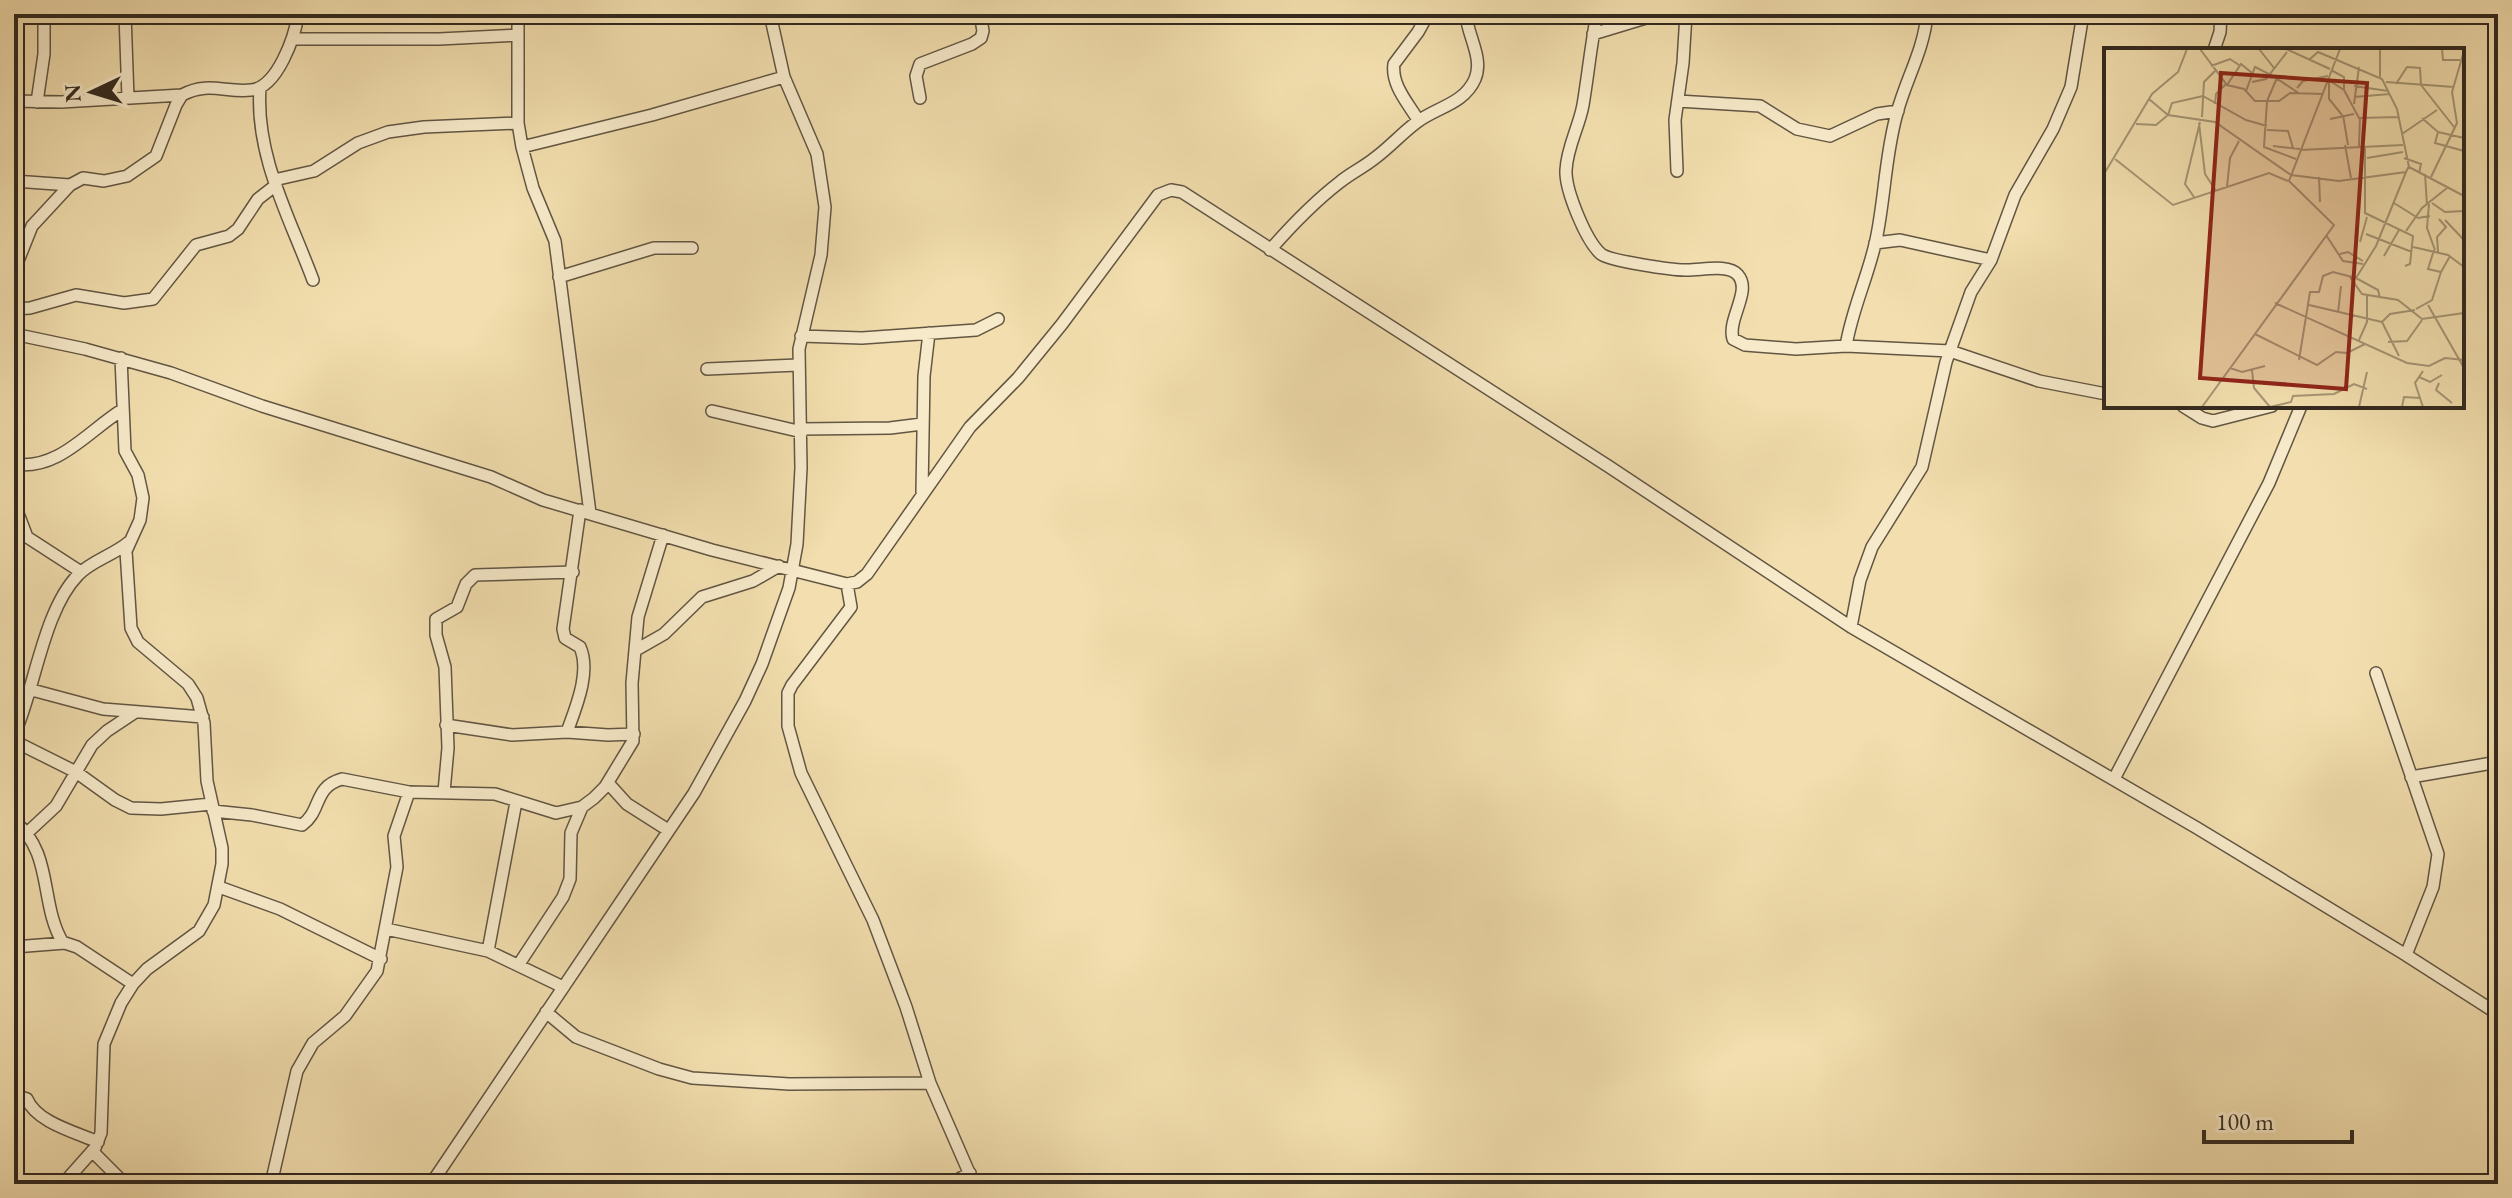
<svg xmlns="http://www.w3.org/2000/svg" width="2512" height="1198" font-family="'EB Garamond',serif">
<rect width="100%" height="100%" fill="#f2deae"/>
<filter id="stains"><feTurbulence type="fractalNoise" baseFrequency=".0025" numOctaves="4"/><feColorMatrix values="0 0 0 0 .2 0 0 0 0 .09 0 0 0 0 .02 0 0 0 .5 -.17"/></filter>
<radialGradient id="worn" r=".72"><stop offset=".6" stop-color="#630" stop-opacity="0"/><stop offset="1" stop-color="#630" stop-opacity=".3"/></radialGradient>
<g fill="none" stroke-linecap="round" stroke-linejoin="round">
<defs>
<path id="minor" d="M125 14 128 98
M518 14V123L522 147 533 188 555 241 590 513
M1026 14 1028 17
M1597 14C1591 44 1588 75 1583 105 1579 127 1567 147 1566 170 1565 190 1586 241 1601 254 1610 261 1672 270 1685 270 1699 271 1728 263 1738 275 1752 291 1727 319 1733 339L1745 345 1796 349 1846 346 1950 351 2039 381 2106 394
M1593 34 1659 14
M292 39H439L518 35
M2214 50 2220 32 2221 14
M260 88C255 156 290 218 313 280
M920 98 916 76 920 64 972 44 981 38 983 31 980 14
M14 101 61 102 182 95
M1678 101 1760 106 1797 129 1830 136 1877 114 1898 111
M37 102 44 54V14
M1418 120C1408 103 1391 85 1394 64L1418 32 1428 14
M522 147 652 115 784 77
M1677 171 1675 120 1683 63 1686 14
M274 180 314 171 358 143 388 132 424 127 518 123
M14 181 70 185
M1875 243 1900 240 1991 260
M1270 250C1291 226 1314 202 1340 182 1351 173 1364 167 1375 158 1390 147 1402 133 1417 122 1437 107 1464 104 1475 79 1484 58 1467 35 1466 14
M14 271 32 226 70 185 83 178 104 181 127 176 156 156 176 105 182 95C208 81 226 93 251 90 277 88 295 37 298 14
M559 277 654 248H692
M14 309 30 308 76 295 124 303 153 299 196 245 229 236 238 229 258 199 276 185
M14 334 85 349 171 373 262 406 491 477 543 500 712 550 847 584 857 582 867 574 970 427 1018 378 1062 324 1158 195 1171 190 1182 192 1608 466 1851 627 2197 828 2406 955 2498 1014
M801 336 862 338 976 330 998 319
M1846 346C1852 309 1868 277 1876 240 1885 198 1885 155 1897 113 1906 79 1924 50 1927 14
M707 369 798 365
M2183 406 2202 418 2213 421 2272 406
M712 411 802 432
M802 429 890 428 922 424
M14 464C58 471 88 431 122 410
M922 492 924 376 929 333
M14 503 27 537 81 572
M847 584 851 607 792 685 788 693V726L801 773 873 920 906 1007 930 1083 974 1184
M1851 627 1860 580 1872 547 1922 467 1946 362 1971 292 1991 260 2015 195 2053 129 2071 87 2083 14
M636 650 664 634 702 597 753 581 779 566
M2376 673 2438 854 2433 887 2406 955
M32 690 103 709 203 717
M446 725 512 735 567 732 608 735 634 734
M567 732C576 707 591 672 580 647L565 638 563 629 580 510
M14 735C35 689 43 611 78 575 91 561 114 555 129 542
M14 741 76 772 115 800 131 808 161 809 211 804
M2411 777 2498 762
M2114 779 2269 483 2301 406
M608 783 627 804 668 830
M444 792 448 748 445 667 436 635V619L457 607 466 584 475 575 573 572
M213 811 252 815 302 825C322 811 313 787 342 779L409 792 495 794 556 813 582 807 594 798 605 787 633 741 632 683 638 617 663 535
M14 821C54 853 39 903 63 943
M27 833 56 806 92 745 107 731 134 713
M219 887 280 909 381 959
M386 929 488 951 563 987
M14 947 65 943 77 947 133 984
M488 951 516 802
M519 964 563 897 570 879 571 833 582 807
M546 1012 576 1037 659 1069 692 1078 789 1084 930 1083
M14 1095 27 1099C36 1122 75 1132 98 1142
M92 1151 125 1184
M63 1184 95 1148 101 1133 104 1044 121 1003 133 984 147 969 199 931 214 905 222 864V848L207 781 204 723 197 698 188 684 138 642 131 628 126 551 140 520 143 498 138 475 125 451 121 358
M271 1184 297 1071 313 1043 345 1016 377 971 397 867 394 836 409 792
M431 1184 694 793 745 701 762 664 789 588 797 544 801 468 799 349 821 255 825 207 817 154 784 77 770 14
M950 1184 970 1173"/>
</defs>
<!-- minor casing -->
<use href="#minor" stroke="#625643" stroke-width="14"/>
<!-- minor -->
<use href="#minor" stroke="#f7eaca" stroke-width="11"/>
</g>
<!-- overview -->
<g transform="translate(2104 48)">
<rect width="360" height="360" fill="#f2deae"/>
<path fill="none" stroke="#a59675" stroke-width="2" d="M96 1 123 37 140 41 151 53H175L186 45 219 46M155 1 170 20M182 1 226 21M276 1V29M338 1 339 12H356M206 11 214 4 278 31 293 61 305 119 360 148M107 18 126 11 135 17M227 22 240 29V42M166 26 196 46M223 31 240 42 255 70 295 69M225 32V51L238 67M148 34 162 31 183 4M282 34 350 39M292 36 303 19 316 20 317 37 350 79M123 37 137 16 148 25M250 38 284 43M193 40 199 33 224 28M142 43 151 19 165 26M99 48 142 72 163 78M250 49 286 46M45 51 64 67 111 74 187 127 235 133 302 124 305 118M163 53 173 30M163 54 160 99 192 111M111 56 112 46 122 36M250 56 255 19M239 67 244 97M98 69 100 34 111 23M318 70 334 84 331 95 360 103M226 71 250 66M95 75 101 126 112 143M32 76 52 77 64 67 68 55 99 48M163 82 184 83 189 100M334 84 360 90M298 86 333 62M241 97 247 130M169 98 196 101M255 98 256 70M261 98V165L309 188 306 216 301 218M196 102 299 97M263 110 299 104M300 110 317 116 315 125M11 111 69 157 165 125 184 133M0 126 48 46 74 24 83 1M321 126 323 157M215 129 216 154M327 129 353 75 348 44 360 3M123 139 126 110 135 93M359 147 360 123M90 149 81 136 96 74M290 155 314 170 326 168M328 155 341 164 360 163M325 156 323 180 331 202M341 172 360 192M302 183 318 160 343 140M262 186 308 204M222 187 239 213 259 216M256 194 263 169M309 199 344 207 360 219M330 202 324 221 337 224 346 208M334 204 333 189 342 179 335 171M236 206 244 204 259 213M280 208 295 182M246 229 258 246 294 252 318 271 360 265M252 230 272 198 302 124M248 241V270M171 255 303 315 325 318 341 310 360 312M205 257 278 274M324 257 360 320M312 261 328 252 337 224M234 265 237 238M151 286 213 317 232 304 243 305 261 296M255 292 263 274V248M284 294 303 293 318 272M295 308 278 274 286 266 311 262M195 312 206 244H215L219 228 229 224 252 230 274 242 276 250M126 320 138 324 161 318M148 322 150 340 166 359M315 329 326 334 338 327M335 335 332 342 348 355M98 359 230 177 185 133 236 1M166 359 187 354 189 348 230 346 250 336 263 341M255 359 263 324M298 359 300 349 317 350M319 359 311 335 319 323"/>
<path fill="#8f2418" fill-opacity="0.15" stroke="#8f2418" stroke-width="4" d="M117 25 263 35 242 341 96 330Z"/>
<rect width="360" height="360" fill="none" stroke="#32291f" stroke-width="4"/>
</g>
<!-- margin -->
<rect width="2512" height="1198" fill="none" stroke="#f2deae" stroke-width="48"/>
<rect x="16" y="16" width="2480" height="1166" fill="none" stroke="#32291f" stroke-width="4"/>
<rect x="24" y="24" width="2464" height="1150" fill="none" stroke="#32291f" stroke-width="2"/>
<!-- north arrow -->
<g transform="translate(92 92) rotate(266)" stroke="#f7eaca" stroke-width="6" paint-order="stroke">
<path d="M0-6L14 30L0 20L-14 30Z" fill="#32291f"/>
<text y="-12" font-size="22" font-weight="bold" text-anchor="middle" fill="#32291f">N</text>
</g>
<!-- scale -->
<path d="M2204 1130v12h148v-12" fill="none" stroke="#32291f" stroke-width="4"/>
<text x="2216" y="1130" font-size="24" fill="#32291f" stroke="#f7eaca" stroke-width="6" paint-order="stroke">100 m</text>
<rect width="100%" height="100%" filter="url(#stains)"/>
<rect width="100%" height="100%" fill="url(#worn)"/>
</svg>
